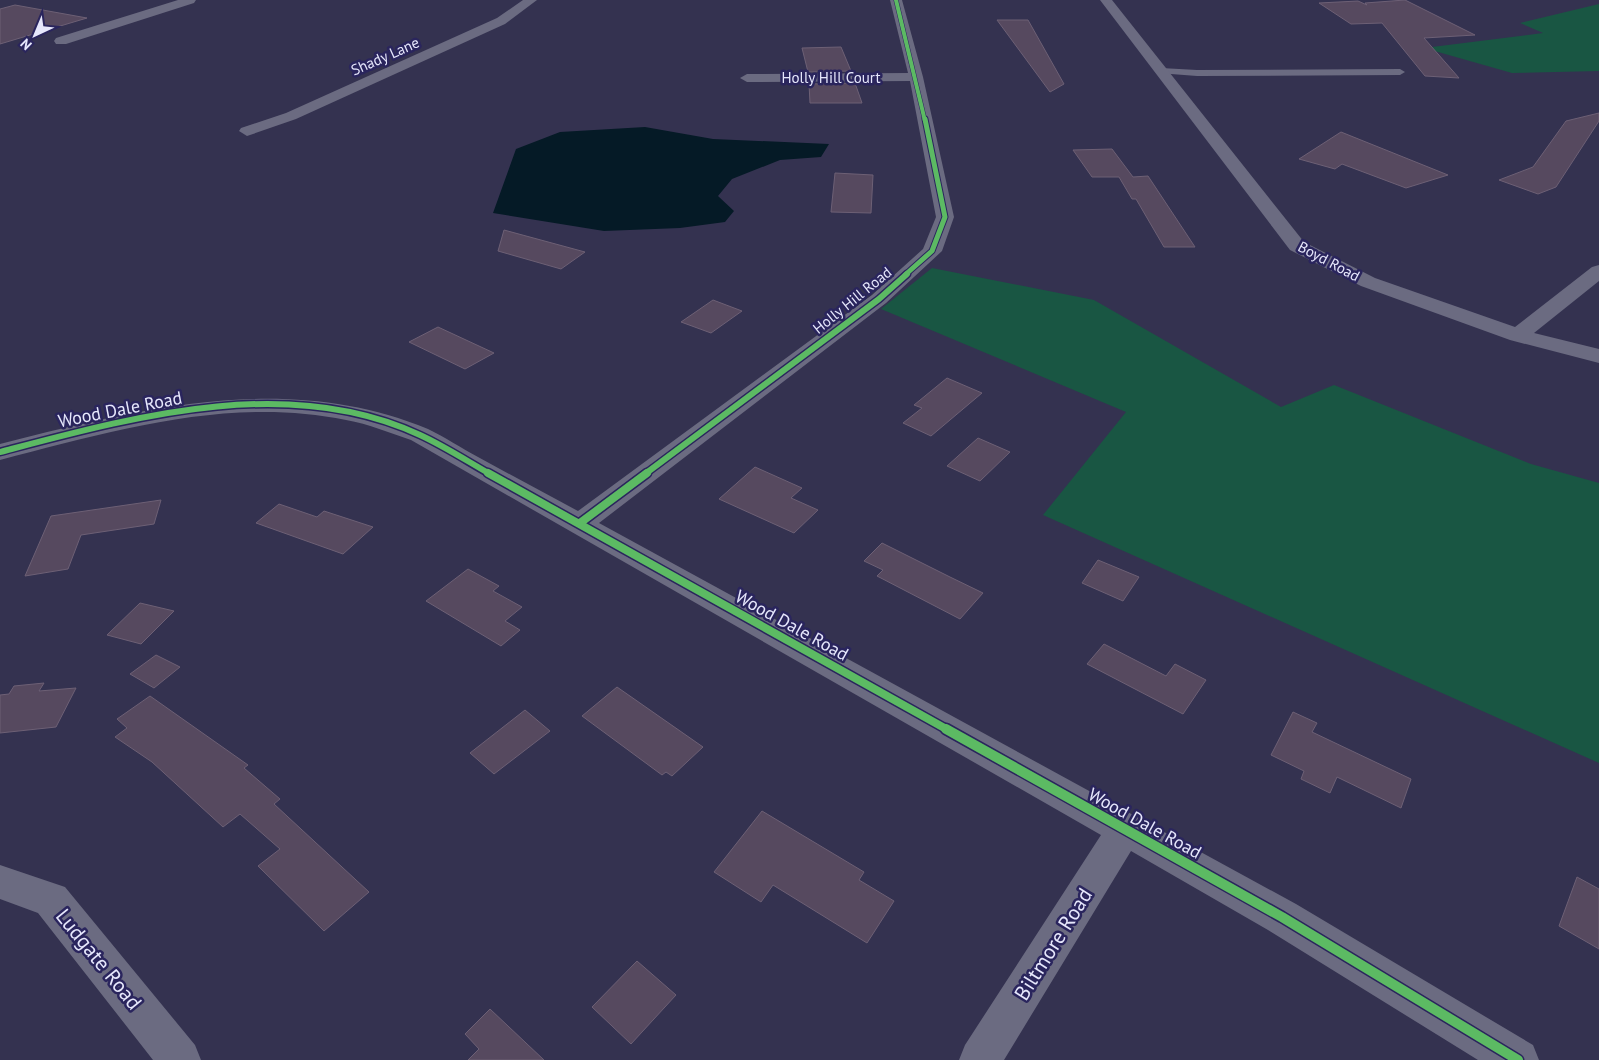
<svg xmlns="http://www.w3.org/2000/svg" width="1599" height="1060" font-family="'PT Sans',sans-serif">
<rect width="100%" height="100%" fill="#343250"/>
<!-- green -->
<path fill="#195643" d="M1599 4V71L1512 73 1424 48 1543 33 1520 23Z
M932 268 1094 300 1281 407 1334 385 1531 464 1599 483V763L1043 515 1126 412 881 309Z"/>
<!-- water -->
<path fill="#051a26" d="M645 127 713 139 829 144 821 157 780 160 732 179 718 196 734 211 725 222 680 228 604 231 493 213 516 149 560 132Z"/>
<!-- building -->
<path fill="#56495f" stroke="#6d6075" d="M1405 0 1475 35 1424 38 1459 78 1425 76 1382 23 1351 24 1319 3 1358 1 1367 5 1365 3Z
M15 5 87 18 0 44V9Z
M997 20H1028L1064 84 1050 92Z
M841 47 851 71 808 72 802 48Z
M855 83 862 103H810L809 84Z
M1599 113V121L1556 187 1538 194 1499 180 1533 167 1566 121Z
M1341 132 1448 175 1406 188 1342 164 1335 169 1299 159Z
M1112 149 1133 177 1148 176 1195 247H1164L1136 199H1132L1119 177H1092L1073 150Z
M835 173 873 175 871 213 831 212Z
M504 230 585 252 561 269 498 251Z
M713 300 742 311 711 333 681 322Z
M438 327 494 353 465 369 409 342Z
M947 378 982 393 931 436 903 423 922 408 914 405Z
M978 438 1010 452 980 481 947 466Z
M755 467 802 488 791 498 818 510 794 533 719 499Z
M161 500 154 524 81 535 68 569 25 576 51 516Z
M279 504 317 517 324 511 373 527 343 554 256 523Z
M882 543 950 577 983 593 960 619 877 576 883 570 864 561Z
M1098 560 1139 577 1123 601 1082 583Z
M468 569 499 586 493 591 522 607 505 621 520 630 501 646 426 601Z
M140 603 174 611 141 644 107 635Z
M1104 644 1166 676 1175 664 1206 680 1183 714 1087 664Z
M156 655 180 667 154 688 130 674Z
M44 683 39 691 76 688 56 727 0 733V695L9 694 14 686Z
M617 687 703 747 672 776 666 772 662 775 582 716Z
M150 696 248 765 244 768 280 799 274 804 369 892 324 931 258 866 280 849 240 814 223 827 152 762 115 737 127 728 117 719Z
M525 710 550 731 494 774 470 753Z
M1293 712 1317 723 1312 732 1411 779 1401 808 1337 777 1330 793 1301 779 1304 771 1271 755Z
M762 811 864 872 859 880 894 901 867 943 773 885 761 902 714 872Z
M1577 877 1599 889V949L1559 926Z
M637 961 676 995 631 1044 592 1007Z
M490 1009 544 1060H468L479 1049 465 1034Z"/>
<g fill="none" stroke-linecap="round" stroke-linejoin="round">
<!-- service -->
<path fill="#6b6b81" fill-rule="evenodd" d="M1161 68 1197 70 1400 69 1405 72 1400 75 1197 76 1158 73 1156 71Z"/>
<!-- minor -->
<path fill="#6b6b81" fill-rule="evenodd" d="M178 0H196L194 3 66 44H56L54 41 56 38Z
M523 0H537L505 24 296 119 247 136 239 131 241 128 286 113 497 18Z
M890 0H902L923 77 954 217 942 251 886 303 599 523 1296 904 1533 1045 1539 1060H1478L1268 930 1131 851 1004 1060H959L965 1045 1101 835 411 440C390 433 369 424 346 420 229 396 113 431 0 460V444C140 408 288 371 428 429 445 437 461 448 478 457 511 475 544 493 578 511L872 295 923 249 936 217 910 81 747 82 740 78 747 74 908 73Z
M1100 0H1112L1304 242 1375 278 1515 327 1592 267 1599 265V281L1534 333 1599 349V363L1510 340 1361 286 1290 250Z
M0 865 65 887 195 1045 201 1060H153L38 913 0 899Z"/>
<defs>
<path id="cycleway-far4" d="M896 0 925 121"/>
<path id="cycleway-far3" d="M905 275 932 251 945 217 925 119"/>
<path id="cycleway-far2" d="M0 452C133 417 288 373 420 435 444 446 467 461 490 474
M645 474 879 299 907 274"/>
<path id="cycleway-far1" d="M488 473 948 730
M580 523 647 473"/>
<path id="cycleway" d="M946 729 1282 917 1518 1060"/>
</defs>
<!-- cycleway-far4 casing -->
<use href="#cycleway-far4" stroke="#2a255d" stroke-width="5"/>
<!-- cycleway-far3 casing -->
<use href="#cycleway-far3" stroke="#2a255d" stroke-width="7"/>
<!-- cycleway-far2 casing -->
<use href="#cycleway-far2" stroke="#2a255d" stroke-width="9"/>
<!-- cycleway-far1 casing -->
<use href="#cycleway-far1" stroke="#2a255d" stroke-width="11"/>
<!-- cycleway casing -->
<use href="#cycleway" stroke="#2a255d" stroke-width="13"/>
<!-- cycleway-far4 -->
<use href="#cycleway-far4" stroke="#5cba63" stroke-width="4"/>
<!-- cycleway-far3 -->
<use href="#cycleway-far3" stroke="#5cba63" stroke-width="5"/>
<!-- cycleway-far2 -->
<use href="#cycleway-far2" stroke="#5cba63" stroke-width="6"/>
<!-- cycleway-far1 -->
<use href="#cycleway-far1" stroke="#5cba63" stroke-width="8"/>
<!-- cycleway -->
<use href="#cycleway" stroke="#5cba63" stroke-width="10"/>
</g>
<g text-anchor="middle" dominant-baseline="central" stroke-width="5" stroke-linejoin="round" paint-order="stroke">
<!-- far-street labels -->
<g font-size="15" fill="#e6e7fc" stroke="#2a255d">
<text transform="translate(385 56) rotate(-24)">Shady Lane</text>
<text x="831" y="77">Holly Hill Court</text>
<text transform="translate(1329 261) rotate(28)">Boyd Road</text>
<text transform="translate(852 300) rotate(-39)">Holly Hill Road</text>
</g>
<!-- street labels -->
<g font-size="18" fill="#e6e7fc" stroke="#2a255d">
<text transform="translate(120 409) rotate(-11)">Wood Dale Road</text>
<text transform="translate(792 625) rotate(29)">Wood Dale Road</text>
<text transform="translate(1145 823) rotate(29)">Wood Dale Road</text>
</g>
<!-- near-street labels -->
<g font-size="21" fill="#e6e7fc" stroke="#2a255d">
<text transform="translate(1053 944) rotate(-58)">Biltmore Road</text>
<text transform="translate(99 959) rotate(51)">Ludgate Road</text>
</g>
</g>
<!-- north arrow -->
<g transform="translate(35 35) rotate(224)" stroke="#2a255d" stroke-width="4" paint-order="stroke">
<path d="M0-4L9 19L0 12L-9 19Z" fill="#e6e7fc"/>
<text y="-8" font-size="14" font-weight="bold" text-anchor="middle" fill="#e6e7fc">N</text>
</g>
</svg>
